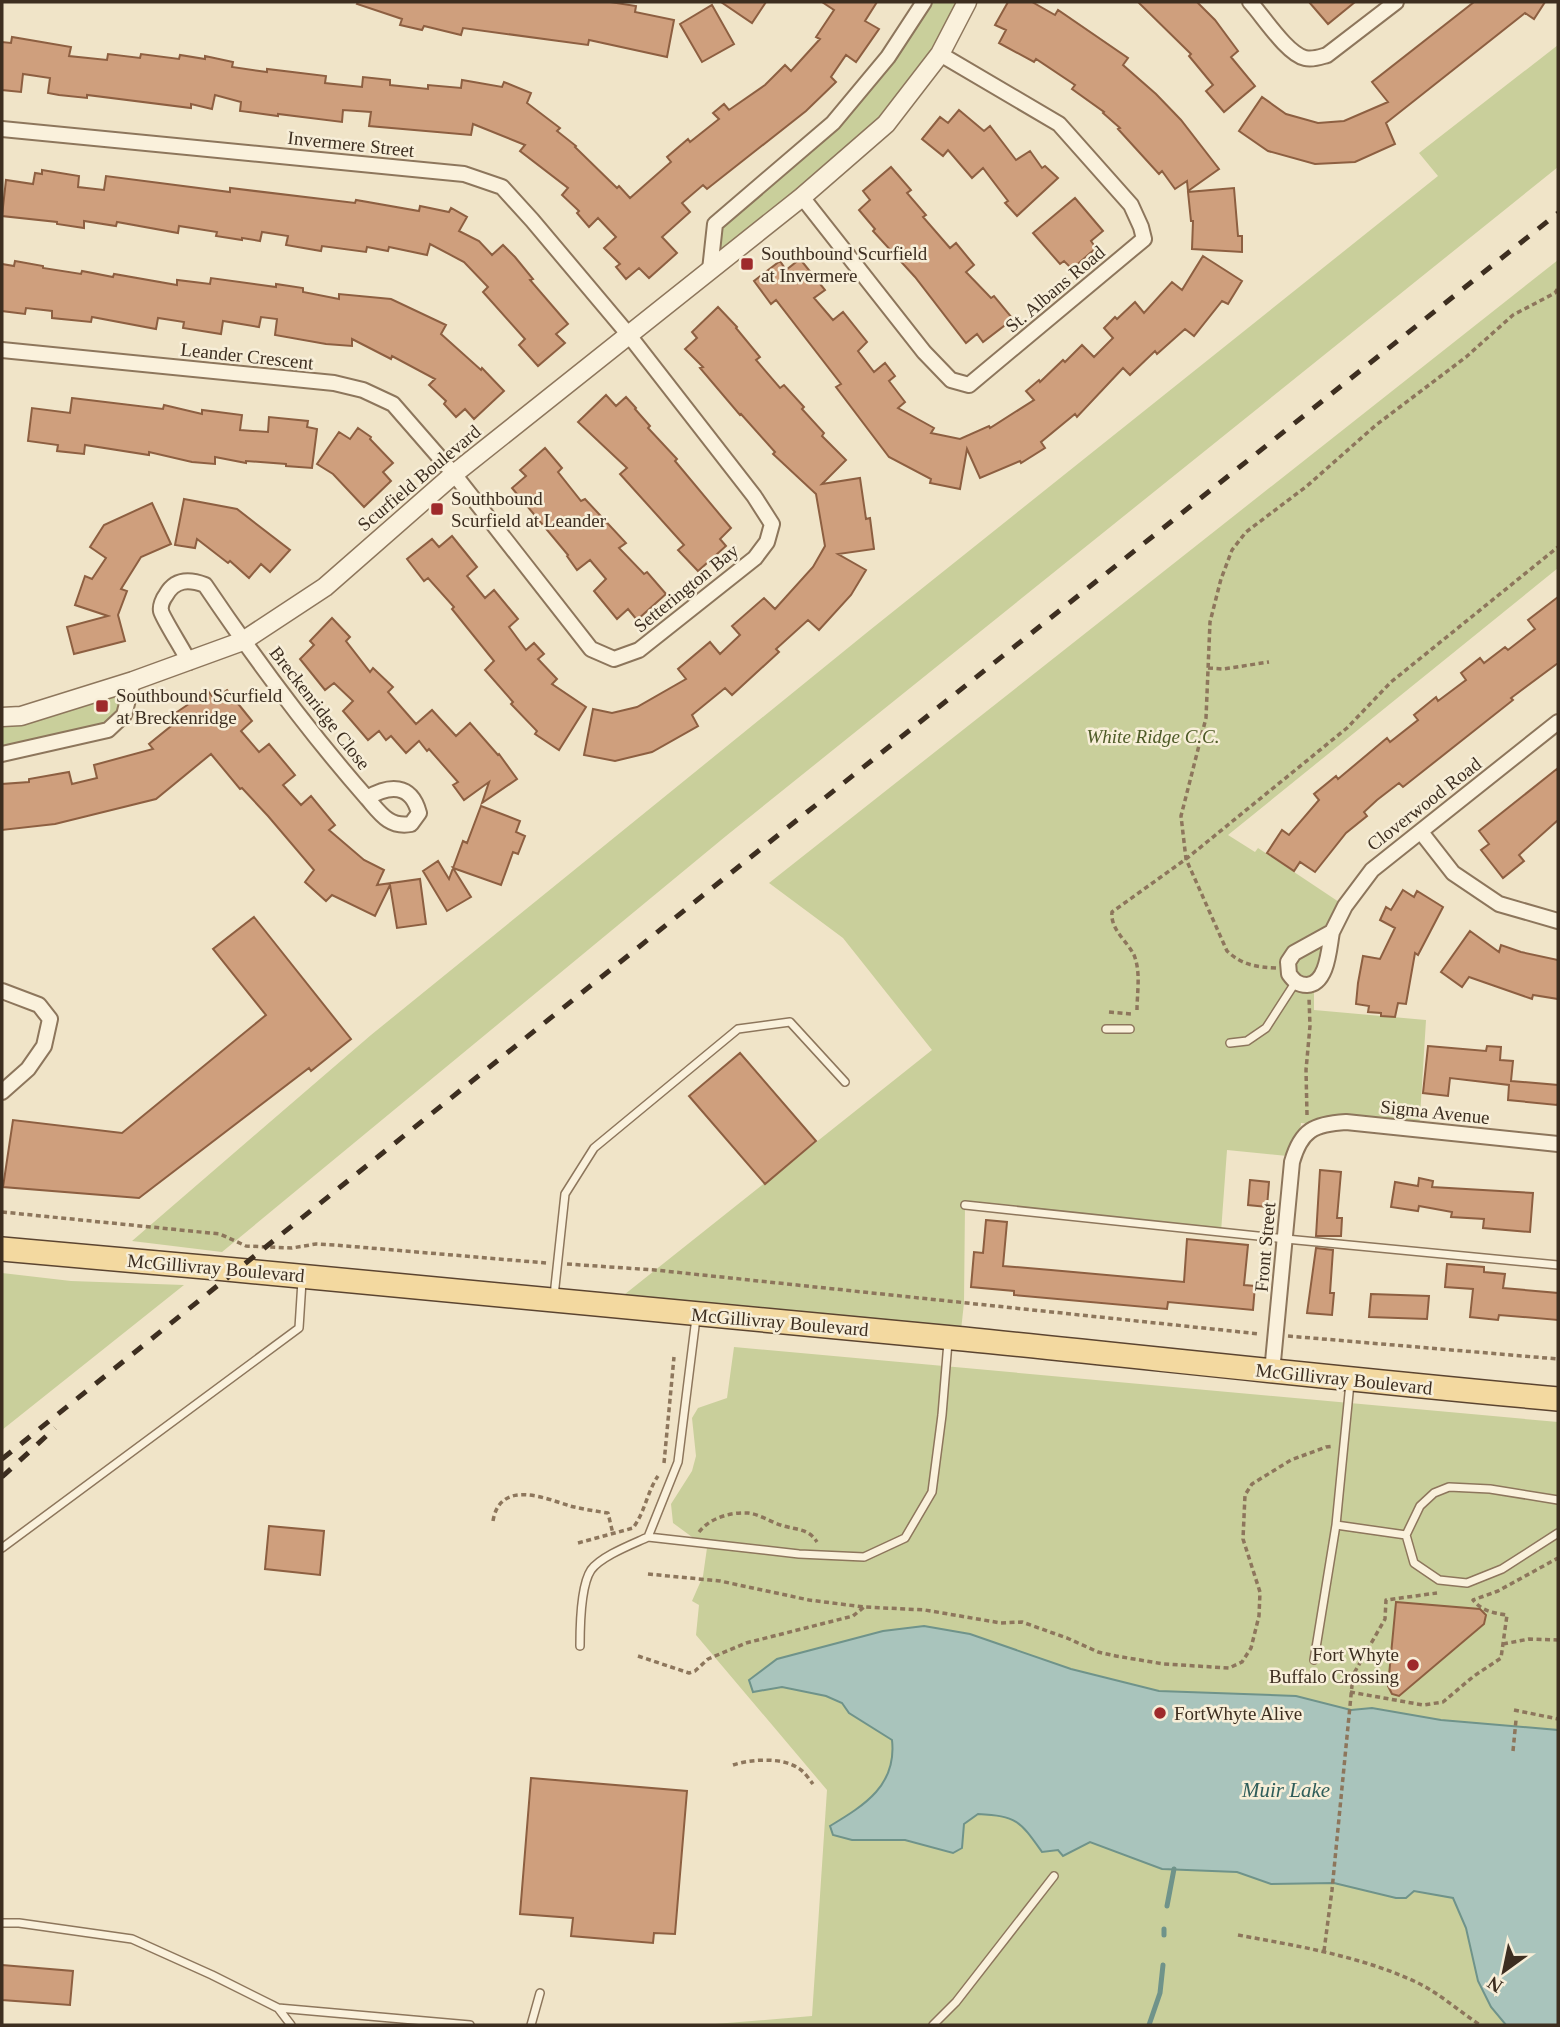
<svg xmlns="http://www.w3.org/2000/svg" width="1560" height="2027" font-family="Georgia,serif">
<rect width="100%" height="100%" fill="#f0e4c8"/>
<!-- green -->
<path fill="#c9cf9b" d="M924 2H967L886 124 710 270 715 224 833 123Z
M1558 45V167L726 836 222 1252 132 1241 371 1035 870 630 1438 176 1419 153Z
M1558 260V568L1228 835 1255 852 1258 848 1345 906 1314 984V1010L1426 1020 1419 1133 1301 1123 1297 1157 1227 1150 1221 1232 965 1205 964 1303 960 1339 610 1306 932 1050 843 938 769 883Z
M133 681 124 715 108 730 2 754V717Z
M2 1273 71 1281 184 1285 2 1430Z
M734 1347 1558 1422V2025H703L812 2016 827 1790 696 1635 699 1605 692 1601 703 1576 707 1548 673 1523 671 1504 692 1471 696 1456 692 1418 698 1408 727 1398Z"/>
<!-- water -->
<path fill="#a9c4bc" stroke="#6f938a" stroke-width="2" d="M924 1626 970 1634 1071 1669 1159 1691 1296 1696 1351 1710 1372 1708 1441 1720 1558 1730V2025H1506L1491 2007 1478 1981 1466 1928 1453 1898 1414 1891 1406 1898H1396L1334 1883 1271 1884 1237 1872 1162 1869 1090 1842 1063 1856 1058 1850 1042 1852C1020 1821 1017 1816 978 1814L964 1824 962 1848 953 1853 905 1840H852L833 1835 830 1826C865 1805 897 1785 892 1740L849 1713 842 1703 826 1696 782 1687 753 1692 749 1680 777 1659 883 1631Z"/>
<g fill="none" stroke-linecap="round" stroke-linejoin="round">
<!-- stream -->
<path stroke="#6f938a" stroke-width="5" d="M1167 1906 1174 1869
M1164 1935V1929
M1149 2025 1160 1993 1163 1965"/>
</g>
<!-- building -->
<path fill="#cf9f7d" stroke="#8d5f41" stroke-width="2" d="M358 2H610L636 6 635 12 674 20 667 57 589 40 588 45 463 28 461 35 424 26 422 30 400 25 402 19 357 4Z
M721 2H766L752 23Z
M822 2H877L865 21 879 29 856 62 846 55 831 77 836 82 806 111 707 189 703 185 682 203 690 212 662 237 677 253 649 278 639 268 626 279 616 267 620 264 604 248 616 237 598 218 589 227 577 213 579 211 562 195 568 188 520 151 525 145 473 124 471 135 369 126 371 112 343 110 342 122 278 114V116L240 111 241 102 215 95 212 109 191 104V108L87 95V98L59 95 48 93 50 78 23 74 21 92 2 90V42L11 43 12 37 71 47 69 56 107 60 108 54 140 58 141 54 179 59 180 55 205 59V56L233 62 232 67 267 72V69L326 76 325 83 362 87 363 77 390 80V85L428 89V85L461 88 462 80 502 87 504 82 531 93 527 103 560 128 557 131 576 146 575 147 617 188 619 186 630 198 671 162 667 157 688 139 690 142 719 119 713 113 724 104 729 110 765 85 785 65 791 71 820 39 816 37 834 10Z
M1008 2H1032L1055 15 1058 10 1128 58 1123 65 1156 94 1181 120 1219 169 1188 191 1187 181 1175 189 1162 171 1159 174 1118 129 1120 128 1103 113 1104 112 1072 89 1075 85 1036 59 1034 62 999 43 1006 30 995 25Z
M1138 2H1197L1215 20 1238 51 1231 57 1255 86 1224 112 1206 91 1213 85 1189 56 1191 54Z
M1309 2H1355L1328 24Z
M1474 2H1545L1534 19 1525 13 1386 123 1395 144 1355 162 1315 164 1268 151 1239 131 1262 97 1286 114 1318 123 1344 121 1388 102 1372 82Z
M712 5 734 44 702 62 680 24Z
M959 110 984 131 990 126 1016 160 1030 151 1042 168 1045 166 1058 178 1017 216 1005 203 1008 201 983 168 972 178 948 150 943 156 922 139 940 117 948 123Z
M891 167 911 190 907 193 926 215 923 217 950 248 956 243 974 265 966 272 991 298 994 296 1013 319 983 342 977 334 966 343 915 277 873 231 875 229 859 210 870 200 863 191Z
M42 170 79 176 78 187 104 190 106 176 230 192V188L355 203 356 200 419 211 420 206 449 212 451 208 467 217 459 231 479 241 492 255 503 245 515 257 533 279 530 280 568 324 556 334 565 343 538 366 519 345 525 339 483 292 488 287 464 262 430 244 427 255 389 247 388 251 367 247 366 252 322 246 321 251 286 245 288 236 262 232 260 241 242 238V240L216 236 217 232 179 226 178 233 117 222 116 226 84 221V228L57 224V222L2 216 6 180 33 184 35 173 42 174Z
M1234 188 1238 236H1242V252L1192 249 1193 221H1191L1188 192Z
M1075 198 1103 231 1091 241 1096 248 1072 269 1064 261 1060 264 1033 233Z
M1203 256 1242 281 1228 304 1222 301 1194 336 1185 329 1157 354 1155 351 1130 375 1123 368 1077 417 1075 414 1041 442 1045 448 1021 463 1020 461 980 478 967 449 960 489 930 483 931 479 889 457 836 387 841 384 776 300 771 304 754 281 780 261 786 270 800 259 825 290 814 298 833 320 843 312 867 342 858 351 874 372 885 363 895 376 889 381 905 402 898 408 934 428 931 433 960 439 989 426 990 428 1034 400 1026 391 1039 380 1040 382 1063 360 1065 362 1082 345 1094 357 1113 338 1104 328 1115 317 1117 319 1135 302 1144 313 1172 282 1182 290Z
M15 261 43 266V268L81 274 82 271 113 277 114 274 177 285V280L210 284 211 278 276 287V284L303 288V292L339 299V294L391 299 446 325 441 334 481 370 482 368 504 391 474 419 465 409 456 417 444 404 446 401 429 385 435 379 392 356 391 359 352 339V346L326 344 275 335 277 319 261 317 259 327 223 321 221 334 183 328 184 322 158 318 156 329 92 317 91 322 52 318V311L26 308 25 314 2 311V264L14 266Z
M718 307 737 327 736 328 760 357 756 360 780 388 784 385 804 407 802 409 824 433 822 436 846 460 822 484 860 478 866 519 870 518 874 549 838 554 866 570 851 595 819 630 808 620 776 649 779 652 732 695 725 688 692 715 698 726 652 752 615 761 584 755 593 709 612 713 637 707 686 679 678 669 710 642 720 654 740 635 732 626 764 598 775 609 813 567 825 546 816 494 773 454 775 452 741 414 740 415 700 368 703 367 685 349 697 338 692 332Z
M606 395 616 406 626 397 636 408 635 409 650 426 648 428 677 459 675 461 731 528 720 539 726 546 698 571 678 550 684 545 620 474 627 468 578 422Z
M72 398 163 409 164 405 202 414V410L242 415 240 430 268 432 269 417 308 421 307 427 317 429 312 468 286 466V464L246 461V463L215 457V464L192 462 149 452V455L85 445 84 454 57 451 58 445 28 441 32 408 70 413Z
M358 428 371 437 370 439 393 463 383 472 391 481 364 507 333 474 317 464 339 432 350 439Z
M545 448 562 468 558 472 581 501 585 499 626 543 619 548 644 574 647 572 666 594 637 620 628 609 617 619 594 591 606 579 590 560 577 570 567 556 568 555 512 488 526 476 520 470Z
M184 499 237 509 290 550 270 572 261 564 249 578 230 561 228 563 197 539 195 548 175 545Z
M152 503 171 544 141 557 121 589 127 591 118 615 125 641 74 654 67 627 108 616 75 605 85 576 92 579 106 558 90 547 104 525Z
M452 536 477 567 467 576 485 598 494 590 518 619 509 627 526 650 534 643 544 654 538 659 557 679 552 684 586 707 559 750 535 734 537 731 511 704 513 702 485 670 494 661 452 609 454 607 428 578 424 581 407 559 432 539 439 547Z
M1558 597V663L1511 698 1513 700 1403 787 1399 783 1377 800 1364 812 1367 816 1346 833 1315 872 1300 862 1294 871 1267 853 1282 830 1289 835 1319 800 1314 794 1336 776 1338 779 1387 738 1390 742 1418 720 1414 715 1436 697 1438 701 1466 680 1461 673 1480 658 1484 663 1505 647 1508 650 1535 629 1528 620Z
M332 618 350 637 346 641 370 672 373 668 393 687 388 692 416 724 432 710 456 736 470 723 498 755 499 754 517 779 482 803 489 782 464 800 453 785 458 782 429 749 427 751 419 741 406 753 391 736 386 740 379 731 368 740 343 711 353 701 334 683 325 690 300 659 314 645 310 641Z
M227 690 252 721 241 731 259 752 269 744 295 775 283 785 301 805 311 796 335 825 329 830 364 860 384 870 377 885 420 879 426 924 397 928 390 885 375 916 332 895 326 901 305 882 314 870 268 816 242 788 240 789 211 754 156 799 55 824 2 830V784L29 782V779L69 772 72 784 97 778 94 765 153 749 149 744 181 718 177 712 208 691 214 699Z
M1558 768V820L1519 855 1524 861 1503 878 1481 850 1489 844 1479 831Z
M481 806 520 821 516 832 525 836 518 854 513 852 501 885 453 868 471 897 447 911 423 871 438 861 449 879 463 841 467 843Z
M1403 890 1414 897 1417 891 1443 907 1418 955 1415 953 1406 1004 1398 1003 1395 1017 1381 1016V1013L1368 1012 1369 1006 1356 1004 1358 983 1363 956 1380 959 1395 928 1380 920 1386 907 1391 910Z
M254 917 351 1039 311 1071 309 1068 139 1198 3 1187 13 1120 122 1133 266 1015 213 949Z
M1470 931 1499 952 1501 945 1521 952 1558 960V999L1533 995 1532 999 1469 977 1462 987 1441 972Z
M1428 1046 1486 1051 1487 1046 1501 1047 1500 1060 1513 1061 1511 1081 1558 1085V1103L1557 1105 1508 1100 1509 1085 1450 1078 1448 1096 1423 1093Z
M740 1053 816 1141 765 1184 689 1096Z
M1320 1170 1341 1172 1337 1218H1342L1341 1236H1316Z
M1419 1178 1433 1181 1432 1187 1533 1193 1530 1232 1483 1228 1484 1219 1451 1217 1452 1212 1419 1206 1418 1211 1391 1207 1395 1182 1418 1186Z
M1250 1180 1269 1182 1267 1207 1248 1205Z
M986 1220 1007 1222 1003 1266 1051 1270 1184 1282 1187 1239 1248 1245 1244 1285 1255 1286 1253 1310 1168 1302 1167 1309 1014 1295V1291L971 1287 974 1252 983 1253Z
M1316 1248 1333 1250 1330 1293H1334L1332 1315 1307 1313Z
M1447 1264 1484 1267V1272L1505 1274 1503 1288 1558 1293V1320L1499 1315 1498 1320 1470 1317 1473 1289 1445 1287Z
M1371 1294 1429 1296 1427 1319 1369 1317Z
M269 1526 324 1531 320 1575 265 1569Z
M1396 1602 1480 1609 1486 1615 1484 1624 1399 1696 1392 1694 1388 1686Z
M531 1778 687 1791 675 1934 654 1933 653 1943 571 1936 573 1918 520 1914Z
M2 1965 73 1971 70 2005 2 2000Z"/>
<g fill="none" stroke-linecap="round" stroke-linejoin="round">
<defs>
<path id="service" d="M1106 1029H1130
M1230 1043 1247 1041 1266 1028 1295 983
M965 1205 1286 1239 1558 1265
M554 1296 565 1194 594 1148 738 1029 790 1022 845 1082
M1350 1383 1336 1525 1406 1535
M1558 1500 1490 1489 1449 1487 1434 1493 1420 1506 1406 1535 1414 1563 1439 1580 1467 1583 1502 1569 1558 1533
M648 1537 799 1554 864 1557 905 1538 932 1492 942 1415 948 1342
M2 1548 299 1328 302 1281
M580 1646C580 1627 581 1585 591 1570 601 1556 633 1544 648 1537L678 1462 696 1318
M1314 1660 1336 1525
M2 1923H19L132 1939 212 1975 278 2008 291 2025
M278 2008 470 2025
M531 2025 540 1993
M933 2025 956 2002 1054 1876"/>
<path id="minor" d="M1250 2C1263 16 1287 54 1305 58 1313 60 1320 57 1327 55L1396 2
M2 129 464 174 502 187 532 220 628 334 754 496 772 524 767 542 755 558 639 650 614 659 591 649 454 474 393 404 363 390 334 383 2 350
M802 197 924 352 951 380 969 385 1144 239 1141 227 1131 205 1059 124 940 54
M710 270 715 224 833 123 888 57 924 2
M189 662C184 651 163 619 161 611 160 606 163 599 166 595 175 579 189 579 205 585 255 659 308 731 367 798 389 785 411 783 419 813L411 824C389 828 380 813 367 798
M2 754 108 730 124 715 133 681
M1421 832 1453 873 1499 904 1558 921
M1332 932 1345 906 1372 870 1558 722
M1332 932C1329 947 1328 984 1307 985 1298 985 1294 981 1289 974L1288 962 1294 953Z
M2 991 39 1005 50 1019 44 1046 28 1069 2 1092
M1272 1372 1292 1162C1301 1130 1314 1124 1346 1122L1558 1144"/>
<path id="tertiary" d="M2 717 21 716 133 681 243 641 325 587 454 474 802 197 886 124 940 54 967 2"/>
<path id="primary" d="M2 1249C323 1277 644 1308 964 1339 1162 1359 1360 1381 1558 1399"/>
</defs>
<!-- service casing -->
<use href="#service" stroke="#8d765c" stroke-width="10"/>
<!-- minor casing -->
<use href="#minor" stroke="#8d765c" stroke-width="18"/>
<!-- tertiary casing -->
<use href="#tertiary" stroke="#8d765c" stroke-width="21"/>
<!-- primary casing -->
<use href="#primary" stroke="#5b4430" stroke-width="26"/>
<!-- path -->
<path stroke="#8d765c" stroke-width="3.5" stroke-dasharray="5 3.5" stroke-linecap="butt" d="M1208 668 1223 669 1269 662
M1276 968C1256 967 1242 965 1227 951L1186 859 1181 816 1206 718 1210 622 1221 579 1232 550 1246 532 1307 486 1376 425 1466 357 1513 315 1555 293 1558 288
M1137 1010C1137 993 1141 972 1134 955 1127 941 1110 929 1112 912L1186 859 1347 728 1391 682 1558 547
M1109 1012 1132 1014
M1307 1115 1306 1070 1310 1026 1309 998
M2 1212 220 1234 246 1246 292 1248 316 1244 335 1245 546 1263
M567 1264 655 1270 1260 1334
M1288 1336 1558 1359
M664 1463 674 1357
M493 1521C500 1479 545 1498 570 1506 582 1509 595 1511 608 1513L613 1534
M699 1532C710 1518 730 1512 748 1513 760 1514 772 1523 784 1526 798 1530 809 1529 817 1542
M578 1543 633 1528C645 1512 647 1492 658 1476
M648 1574 720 1581 809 1600 864 1607 925 1610 1001 1623 1022 1622 1067 1638 1098 1652 1116 1656 1164 1664 1229 1668 1242 1662 1251 1648 1259 1616 1260 1592 1243 1539 1245 1495 1252 1484 1291 1460 1326 1447 1334 1446
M1503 1644 1529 1639 1558 1640
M638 1656 689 1673 695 1671 708 1659 746 1643 853 1616 864 1607
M1350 1692 1423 1705 1443 1702 1474 1676 1501 1658 1507 1615C1493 1613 1482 1611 1473 1600L1498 1591 1558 1558
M1514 1710 1558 1719
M1513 1751 1516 1720
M733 1765C751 1759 782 1757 798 1768 804 1771 809 1779 813 1784
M1238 1935C1298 1946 1360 1956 1416 1982 1439 1993 1459 2011 1480 2025
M1324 1951 1332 1890 1353 1675 1385 1619 1386 1600 1437 1593"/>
<!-- service -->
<use href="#service" stroke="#faf1dc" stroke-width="7"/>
<!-- minor -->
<use href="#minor" stroke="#faf1dc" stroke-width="14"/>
<!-- tertiary -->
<use href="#tertiary" stroke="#faf1dc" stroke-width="18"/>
<!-- primary -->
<use href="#primary" stroke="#f3d9a0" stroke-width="23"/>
<!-- rail -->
<path stroke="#3d2e20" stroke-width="5" stroke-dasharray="12 12" stroke-linecap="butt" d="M2 1459 747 860 1558 213
M2 1477 55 1428"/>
</g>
<!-- markers -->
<g fill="#9e2a2b" stroke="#f7eed8" stroke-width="2.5">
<rect x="740" y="257" width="14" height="14" rx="3.5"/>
<rect x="430" y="502" width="14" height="14" rx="3.5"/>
<rect x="95" y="699" width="14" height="14" rx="3.5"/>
<circle cx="1413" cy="1665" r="7"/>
<circle cx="1160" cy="1713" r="7"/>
</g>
<g text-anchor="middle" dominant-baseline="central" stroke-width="5" stroke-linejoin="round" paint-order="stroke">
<!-- street labels -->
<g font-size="19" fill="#3d2e20" stroke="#f7eed8">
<text transform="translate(351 144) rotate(6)">Invermere Street</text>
<text transform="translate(1055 289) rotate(-40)">St. Albans Road</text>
<text transform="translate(247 356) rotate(6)">Leander Crescent</text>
<text transform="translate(419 478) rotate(-40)">Scurfield Boulevard</text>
<text transform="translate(686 588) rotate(-39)">Setterington Bay</text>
<text transform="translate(320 708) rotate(52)">Breckenridge Close</text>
<text transform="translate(1424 804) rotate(-38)">Cloverwood Road</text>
<text transform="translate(1435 1112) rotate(6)">Sigma Avenue</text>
<text transform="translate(1265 1247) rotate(-85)">Front Street</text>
<text transform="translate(216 1268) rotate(5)">McGillivray Boulevard</text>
<text transform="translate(780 1322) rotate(5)">McGillivray Boulevard</text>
<text transform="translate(1344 1379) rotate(6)">McGillivray Boulevard</text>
</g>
<!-- poi labels -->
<g font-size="19" fill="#3d2e20" stroke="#f7eed8" text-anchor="start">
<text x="761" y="253">Southbound Scurfield<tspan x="761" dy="22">at Invermere</tspan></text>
<text x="451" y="498">Southbound<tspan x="451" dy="22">Scurfield at Leander</tspan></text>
<text x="116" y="695">Southbound Scurfield<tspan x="116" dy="22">at Breckenridge</tspan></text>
<text x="1399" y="1654" text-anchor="end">Fort Whyte<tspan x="1399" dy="22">Buffalo Crossing</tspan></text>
<text x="1174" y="1713">FortWhyte Alive</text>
</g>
<!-- park labels -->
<g font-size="19" font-style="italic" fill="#4d5a26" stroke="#f7eed8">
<text x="1153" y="736">White Ridge C.C.</text>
</g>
<!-- water labels -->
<g font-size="21" font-style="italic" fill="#2f5d5a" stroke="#f7eed8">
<text x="1286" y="1790">Muir Lake</text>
</g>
</g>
<!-- border -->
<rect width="1560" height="2027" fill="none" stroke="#3d2e20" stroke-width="7"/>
<!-- north arrow -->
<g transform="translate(1504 1971) rotate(213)" stroke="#f7eed8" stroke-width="5" paint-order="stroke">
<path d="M0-5L12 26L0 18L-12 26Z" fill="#3d2e20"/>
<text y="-10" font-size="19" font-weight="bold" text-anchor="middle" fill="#3d2e20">N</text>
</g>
</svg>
